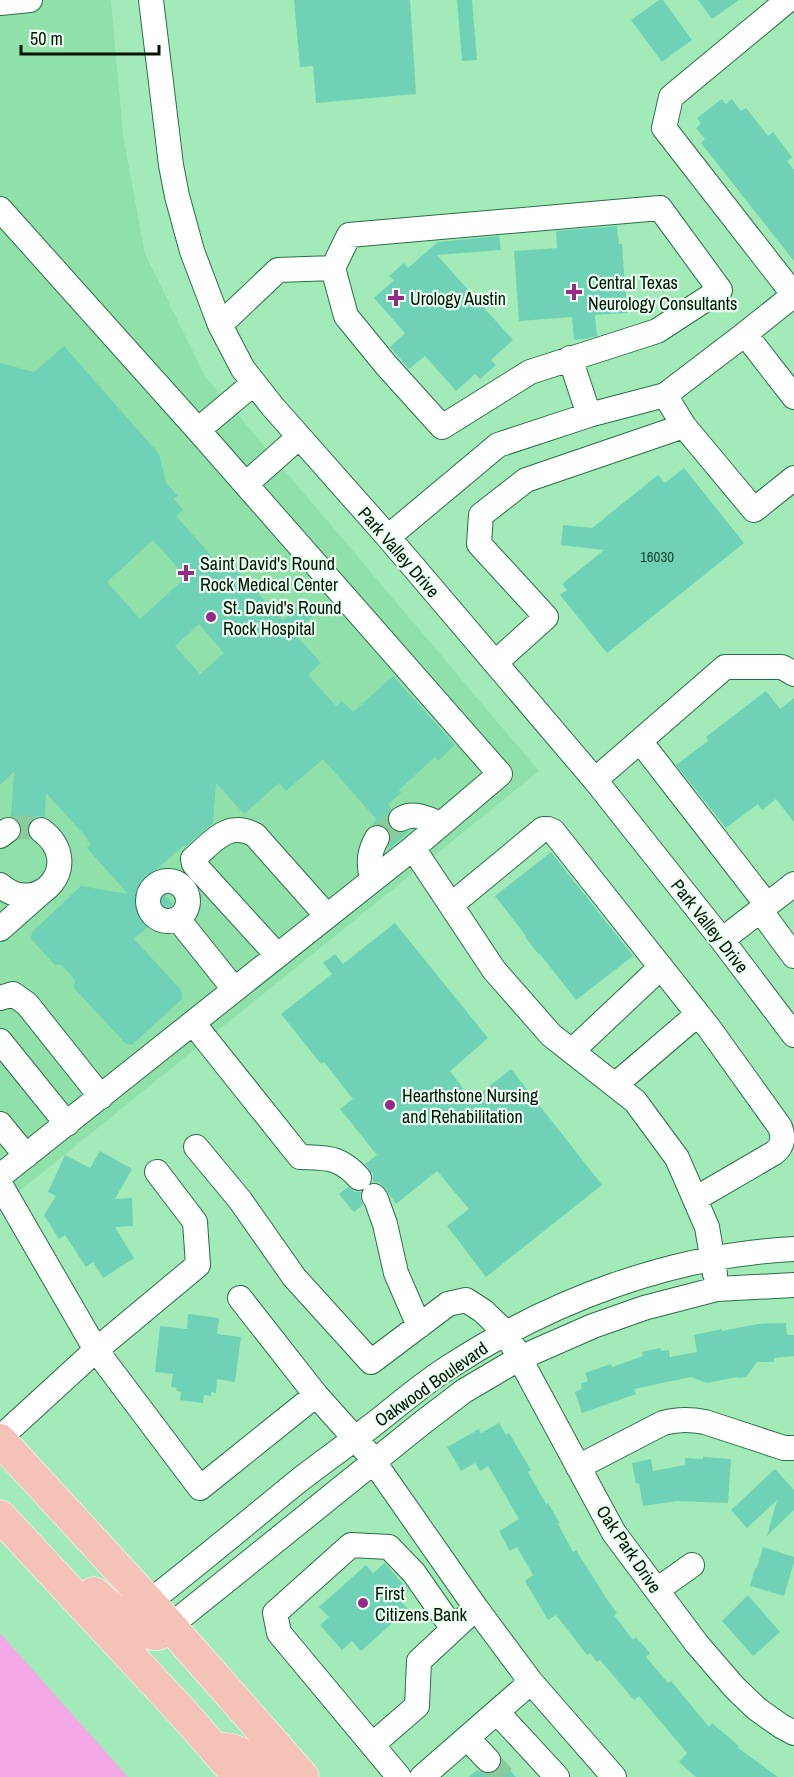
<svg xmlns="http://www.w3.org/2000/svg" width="794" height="1777" font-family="'Archivo Narrow',sans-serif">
<rect width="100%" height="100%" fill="#a2ebb8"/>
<!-- built -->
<path fill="#90e1a9" d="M0 0H111L123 135 145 254 205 376 539 771 0 1207Z"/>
<!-- green -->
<path fill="#f3a9e6" d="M0 1633 128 1777H0Z"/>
<!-- building -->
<path fill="#6fd2b6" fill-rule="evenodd" d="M294 0H410L416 94 316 103 313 66 300 67Z
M457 0H472L477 60 462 61Z
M659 0H663L692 40 662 62 631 20Z
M698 0H739L712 19Z
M722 99 726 104 732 99 741 111 746 108 768 136 773 132 792 157 787 161 794 170V261L701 143 705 139 696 128 701 124 697 118Z
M617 226 619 244H622L627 313 595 315 597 336 584 339 574 340 572 317 519 321 514 251 557 248 556 231Z
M499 236 501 250 437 255 513 340 491 360 496 365 480 379 475 374 456 391 425 356 409 369 390 347 405 333 374 298 394 280 389 276 404 263 408 268 438 242Z
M64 346 159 454 166 483 178 496 174 499 183 510 176 516 223 569 230 563 283 620 303 602 314 615 294 633 321 663 308 675 336 706 342 701 353 712 393 676 455 745 438 761 435 757 399 790 401 793 388 804 392 809 387 817 388 826 393 831 399 833 410 831 388 850 391 838 389 830 383 825 377 824 371 825 377 820 323 759 286 791 279 783 244 814 216 783 213 823 186 846H183L149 876 173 904 134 939 181 990 182 999 132 1045 126 1044 74 988 75 980 62 965H55L31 939 32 932 81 886 128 894 87 848 91 844 87 840 88 839 46 793 45 817 38 816 32 819 27 827 29 837H20L22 829 20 822 11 816 14 772 0 785V363L34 372ZM153 540 186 577 140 619 107 582ZM199 624 224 653 200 674 175 646Z
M684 468 744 543 607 653 560 595 567 590 562 584 604 550 561 545 563 525 592 528 658 475 665 483Z
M766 691 780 709 794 698V822L776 799 762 810 758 804 726 828 676 765 708 741 706 737Z
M551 852 633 956 576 1000 540 954 539 955 525 937 526 936 495 896Z
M395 923 488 1038 450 1071 472 1100 511 1069 602 1185 486 1277 447 1226 469 1209 437 1171 396 1204 385 1188 380 1183 373 1182V1174L365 1164 377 1155 340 1109 353 1099 324 1062 321 1064 281 1014 332 974 323 963 335 954 343 964Z
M100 1151 132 1169 115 1199 132 1198 133 1226 115 1227 134 1258 103 1278 93 1262 86 1267 65 1235 59 1239 44 1215 56 1196 48 1192 65 1155 90 1168Z
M348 1187 355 1192H361L360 1197 363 1205 354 1212 339 1194Z
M188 1314 219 1318 217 1334 241 1337 235 1382 217 1379 216 1393 211 1392V1396L204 1395 203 1403 180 1400 181 1392 176 1391 177 1388 171 1387 173 1374 155 1372 160 1326 187 1329Z
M786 1323 787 1335H794V1356L774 1358V1362H757L746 1377 739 1378 737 1377 707 1383 691 1377 634 1389 636 1394 582 1413 575 1392 582 1389 581 1384 588 1381 585 1373 611 1364 612 1367 643 1356 642 1352 660 1348 661 1351 669 1350 670 1357 697 1352 694 1335 722 1329V1331L758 1324Z
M499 1423 506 1435 509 1433 531 1470 528 1472 546 1504 548 1503 560 1523 558 1524 573 1552 576 1550 606 1598 617 1613 614 1615 633 1640 636 1637 650 1653 646 1657 668 1683 671 1681 709 1727 712 1723 739 1746 738 1748 778 1777H696L679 1762 687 1753 639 1696 634 1700 600 1660 597 1662 590 1653 587 1655 556 1615 548 1620 525 1581 533 1575 517 1547 510 1551 499 1531 519 1519 488 1466 480 1471 475 1463 461 1471 447 1447 479 1429 481 1433Z
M703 1457 731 1459 728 1503 677 1501 643 1506 639 1483 636 1484 632 1463 651 1459 653 1471 685 1465V1458L703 1459Z
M775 1469 794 1490V1510L767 1536 777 1500 747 1528 731 1510Z
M763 1547 794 1557V1562L784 1596 750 1586 755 1568H757Z
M385 1563 409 1591 399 1599 408 1609 361 1651 352 1641 342 1650 320 1625 329 1617 319 1607 366 1565 373 1573Z
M748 1595 780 1632 753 1656 722 1621Z
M502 1761 516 1777H469L477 1770 485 1774H492L498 1770Z"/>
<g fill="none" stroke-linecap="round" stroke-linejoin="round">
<!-- minor-tunnel -->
<path stroke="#8acb9d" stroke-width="24" stroke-dasharray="24 12" stroke-linecap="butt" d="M8 830C20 826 28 826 41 830
M377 838 401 819
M488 1760 503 1777"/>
<defs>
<path id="minor" d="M151 0 171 165 177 196 192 251 220 325 243 369 273 407 388 537 595 780 722 940 794 1035
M788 0 671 97 664 128 794 295
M0 3 30 0
M0 209 198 430 500 774 413 848 0 1176
M220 325 278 270 333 268 349 235 660 208 720 290 657 331 530 372 442 427 386 365 346 316 333 268
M745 334 794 295
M570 358 589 415
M665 395 684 426 754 510 794 478
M198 430 254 383
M246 484 299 437
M388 537 498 445 589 415 665 395 745 334 794 397
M495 663 546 617 479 544 481 515 526 480 684 426
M640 741 767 905
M595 780 725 667H782L794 674
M401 819C414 811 428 819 441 824
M0 836 8 830
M413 848 494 970 551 1035 635 1101 677 1158 707 1227 715 1274
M372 879C368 863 369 852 377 838
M148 901a20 20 0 1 1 40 0a20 20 0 1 1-40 0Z
M0 885C39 919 86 863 41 830
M451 905 543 829H548L553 831 709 1028 780 1127C784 1138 783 1146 774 1153L695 1199
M760 910 794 956
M178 919 234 989
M0 929 43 891
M722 940 794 884
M277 955 194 864 193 859C213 842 227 820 255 835L327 916
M0 998 13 994 27 1004 101 1097
M193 1023 300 1157C327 1158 339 1156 359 1178
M0 1041 67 1124
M572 1051 661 967
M615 1085 698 1014
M0 1124 26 1156
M196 1147 240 1200 294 1277 371 1362 448 1304 466 1300 483 1311 506 1333 614 1533 697 1644 735 1688 757 1709 781 1726 794 1733
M0 1184 96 1350 198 1265 195 1222 157 1172
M374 1196 376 1199 385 1224 396 1273 419 1326
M240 1298 316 1395 367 1452 476 1608 419 1661 417 1706 372 1745
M0 1438 96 1350 200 1488 316 1395
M578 1467 663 1423C677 1419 690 1419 705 1422L784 1448H794
M657 1590 692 1565
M149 1602C199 1563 248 1522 297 1482 321 1463 346 1446 370 1427 396 1407 422 1384 449 1367 552 1300 672 1255 794 1249
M476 1608 531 1682
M170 1626 422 1423 464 1391 520 1358 593 1326 644 1308 717 1289 794 1285
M497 1712 557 1777
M467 1738 488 1760
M399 1777 279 1633 275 1613 351 1545 389 1547 414 1573 453 1629
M422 1777 531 1682 614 1777"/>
<path id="major" d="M0 1440 149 1602 303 1777
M0 1516 185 1715 239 1777
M94 1593C106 1603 141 1638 158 1634 162 1633 166 1628 170 1626
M224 1749C241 1748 257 1767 268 1777"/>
</defs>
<!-- minor casing -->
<use href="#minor" stroke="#277044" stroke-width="26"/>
<!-- major casing -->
<use href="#major" stroke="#fff" stroke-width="33"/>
<!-- minor -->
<use href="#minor" stroke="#fff" stroke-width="24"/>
<!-- major -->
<use href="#major" stroke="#f5c2b7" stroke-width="32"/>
</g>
<!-- markers -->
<g fill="#962989" stroke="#e9ffef" stroke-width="2">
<path d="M571 283h6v6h6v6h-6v6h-6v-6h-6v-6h6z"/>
<path d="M393 289h6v6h6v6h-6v6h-6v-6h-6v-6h6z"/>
<path d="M183 564h6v6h6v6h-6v6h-6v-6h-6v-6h6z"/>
<circle cx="211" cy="617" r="6"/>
<circle cx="390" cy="1105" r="6"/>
<circle cx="363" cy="1603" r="6"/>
</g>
<g text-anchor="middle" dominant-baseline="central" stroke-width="4.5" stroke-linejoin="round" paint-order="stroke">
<!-- number labels -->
<g font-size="15" fill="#1c4430">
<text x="657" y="556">16030</text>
</g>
<!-- poi labels -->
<g font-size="18" fill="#001404" stroke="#e9ffef" text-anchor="start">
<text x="588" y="282">Central Texas<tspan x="588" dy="21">Neurology Consultants</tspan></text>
<text x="410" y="298">Urology Austin</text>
<text x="200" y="563">Saint David's Round<tspan x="200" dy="21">Rock Medical Center</tspan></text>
<text x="223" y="607">St. David's Round<tspan x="223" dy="21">Rock Hospital</tspan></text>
<text x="402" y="1095">Hearthstone Nursing<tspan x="402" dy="21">and Rehabilitation</tspan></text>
<text x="375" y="1593">First<tspan x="375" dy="21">Citizens Bank</tspan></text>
</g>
<!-- street labels -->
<g font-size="18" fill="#001404" stroke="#e9ffef">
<text transform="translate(399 552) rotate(49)">Park Valley Drive</text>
<text transform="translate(710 926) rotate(52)">Park Valley Drive</text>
<text transform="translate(431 1384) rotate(-35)">Oakwood Boulevard</text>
<text transform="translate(629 1549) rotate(56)">Oak Park Drive</text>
</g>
</g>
<!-- scale -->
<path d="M21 45v9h138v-9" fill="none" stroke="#001404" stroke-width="3"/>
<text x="30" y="45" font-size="18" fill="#001404" stroke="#e9ffef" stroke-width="4.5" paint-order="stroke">50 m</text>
</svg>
